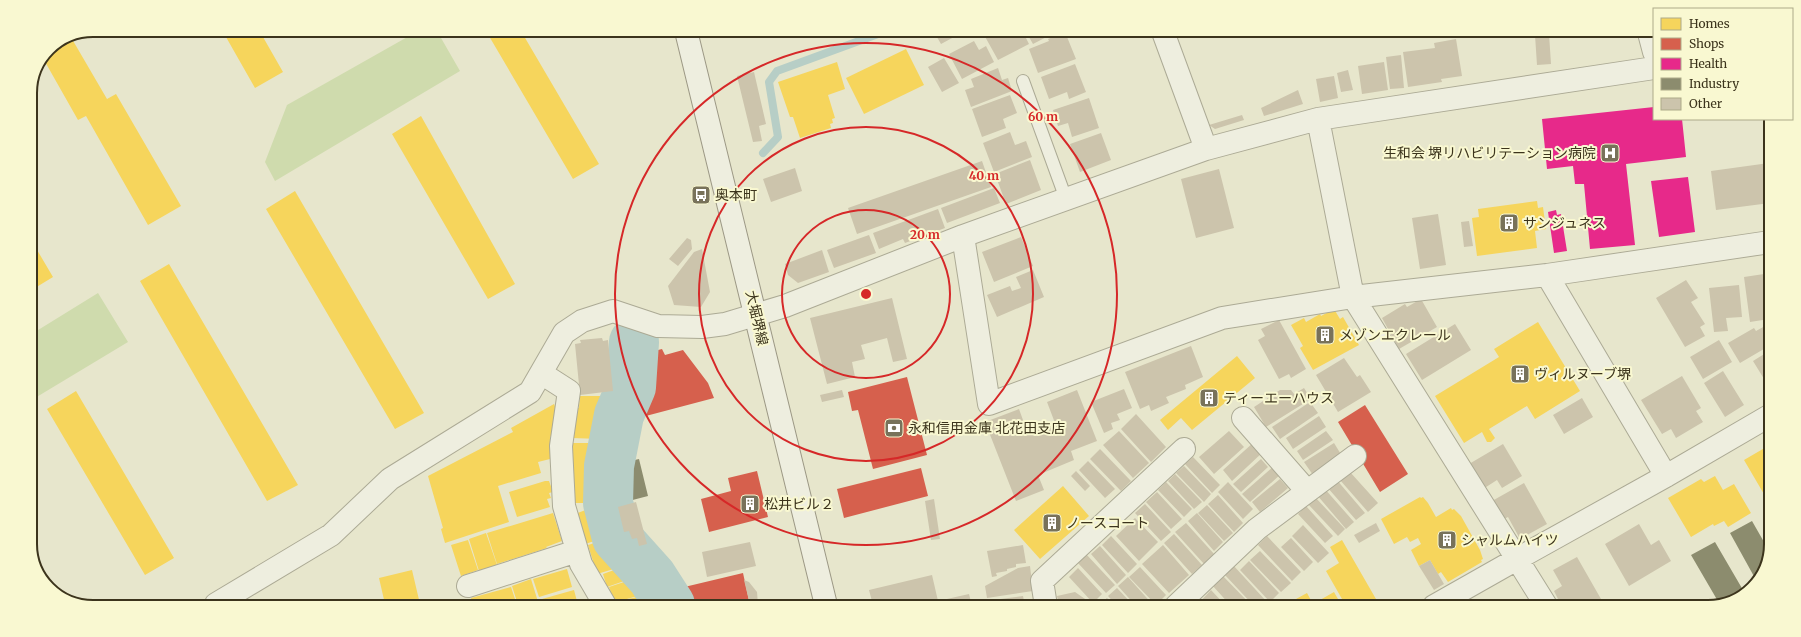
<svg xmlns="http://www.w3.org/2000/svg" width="1801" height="637" font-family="Merriweather,'Noto Sans JP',serif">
<rect width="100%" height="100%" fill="#e7e6cc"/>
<!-- green -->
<path fill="#cfdbad" d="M418 31H437L460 71 275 181 265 162 287 105Z
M98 293 128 342 30 401V335Z"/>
<!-- homes -->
<path fill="#f6d55c" d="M222 30H259L283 72 255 88Z
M486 31H521L599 164 573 179Z
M72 39 107 99 116 94 181 206 148 225 86 116 78 120 44 60 49 48Z
M906 49 924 85 864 114 846 78Z
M837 62 845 89 828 95 835 118 832 119 833 123 830 124 831 128 800 138 793 117H790L778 82Z
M421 116 515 284 488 299 392 134Z
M295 191 424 413 395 429 266 209Z
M1537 201 1538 208 1543 207 1546 229 1535 231 1537 248 1477 256 1472 218 1479 217 1478 209Z
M30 238 53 277 30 291Z
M169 264 298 485 267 501 140 281Z
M1334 309 1340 319 1343 317 1359 345 1313 370 1300 348 1303 346 1291 325 1304 318 1306 322 1320 314 1321 316Z
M1538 322 1580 391 1535 419 1527 406 1489 429 1495 438 1491 442H1487L1482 432 1464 443 1435 396 1499 357 1494 349Z
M1237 356 1255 378 1192 430 1181 418 1168 430 1160 420Z
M76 391 174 558 145 575 47 409Z
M580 396H609L608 409 604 410V425L600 424V439L572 438 576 408H579Z
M554 404 557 411 550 439V459L538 462 541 473 498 486 509 522 445 543 441 529 443 528 428 476 513 432 511 428Z
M570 443H594L595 473H593V486H594V499H593L592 503H570Z
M1768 446V501L1744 460Z
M1715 476 1723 490 1734 484 1751 513 1728 527 1724 521 1714 526 1713 524 1691 537 1668 498 1701 479 1704 482Z
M545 481H549L553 492 549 493 551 498 547 499 550 507 517 517 509 492Z
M1063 486 1089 516 1040 559 1014 530Z
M1420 497 1421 498 1423 497 1428 503 1436 517 1451 508 1452 510 1454 509 1461 516 1480 550 1483 559 1481 560 1482 562 1448 582 1441 572 1438 574 1430 560 1419 566 1411 550 1421 544 1418 538 1410 542 1407 537 1394 544 1381 519Z
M596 506 607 537 585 544 575 514Z
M553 513 562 541 546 547 547 548 497 564 487 533Z
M486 533 497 565 479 571 469 539Z
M468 540 478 570 461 576 451 545Z
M604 540 606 547 610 546 617 568 597 574 588 545Z
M1342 540 1380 606H1346L1326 571 1339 563 1330 547Z
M625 566 630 579 607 587 603 574Z
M567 569 572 587 539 597 533 579Z
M412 570 420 604H385L379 578Z
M636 578 641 595 620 601 637 597 640 605H615L609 587Z
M531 579 539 605H518L512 586Z
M511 587 517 605H473L471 598Z
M574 590 578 605H544L542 599Z
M1334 592 1342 606H1300L1296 599 1307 593 1313 604Z"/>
<!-- shops -->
<path fill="#d6604d" d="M662 349 665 355 683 350 708 383 714 398 642 417 637 387 638 355Z
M907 377 927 455 873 469 858 410 852 411 848 392Z
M1365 405 1408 474 1380 492 1338 422Z
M921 468 928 496 844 518 837 489Z
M757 471 768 517 709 532 701 499 731 491 728 478Z
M743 573 750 605H679L676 589Z"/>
<!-- health -->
<path fill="#e7298a" d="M1654 107V119H1682L1686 157 1626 164 1635 245 1590 249 1584 184H1575L1573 166 1547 169 1542 119Z
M1688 177 1695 232 1659 237 1651 181Z
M1556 210 1557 215 1561 214 1567 251 1554 253 1548 212Z"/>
<!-- industry -->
<path fill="#8c8c6e" d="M639 459 648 496 621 503 615 479 617 464Z
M1752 521 1768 549V564L1756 580 1730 533Z
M1715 542 1743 590 1719 603 1691 555Z"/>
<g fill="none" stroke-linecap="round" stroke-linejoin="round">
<!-- stream -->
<path stroke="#b7cec6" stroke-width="8" d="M763 153 778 137 769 82 777 71 878 34 880 32"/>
<!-- river -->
<path stroke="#b7cec6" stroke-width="50" d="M634 342 631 387 619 415 609 466 608 503 617 538 652 577 670 605"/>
</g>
<!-- building -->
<path fill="#ccc4ac" d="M934 32H951L954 37 941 44Z
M985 32H1023L1029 44 998 60 983 33Z
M1026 32H1056L1033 44Z
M1065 32 1076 59 1038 73 1029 49 1049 41 1048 39Z
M1549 34 1551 64 1537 65 1535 35Z
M1456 39 1462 76 1441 79 1442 82 1408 87 1403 52 1435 48 1434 43Z
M974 41 979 50 986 46 994 62 962 79 949 54Z
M1401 55 1404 88 1390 89 1386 57Z
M944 58 959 83 942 92 928 67Z
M1384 62 1388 90 1362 94 1358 66Z
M1075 64 1086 92 1069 99 1067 92 1049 99 1041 77Z
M998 68 1002 80 1008 78 1012 91 971 107 965 90 974 87 971 79Z
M1348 70 1353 90 1341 92 1337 73Z
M754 72 766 124 759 126 762 141 753 142 737 76Z
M1334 76 1338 98 1320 102 1316 79Z
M1298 90 1303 104 1264 116 1261 108Z
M1010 95 1017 113 1003 119 1006 128 982 137 972 109Z
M1089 98 1099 128 1072 137 1068 123 1058 126 1053 110Z
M1242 115 1244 120 1215 129 1209 125Z
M1010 132 1015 145 1026 141 1032 157 994 172 983 143Z
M1101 133 1111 160 1080 172 1070 144Z
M1030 160 1041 190 1006 204 995 174Z
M982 161 991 187 857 234 848 208Z
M1769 163 1770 203 1716 210 1711 171Z
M795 168 802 191 771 202 763 179Z
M1219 169 1234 228 1196 238 1181 179Z
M994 188 1000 203 947 223 941 208Z
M938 209 945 228 905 243 903 239 879 249 873 233Z
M1438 214 1446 265 1420 269 1412 218Z
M1469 221 1473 246 1464 247 1461 222Z
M869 235 876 253 834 268 827 250Z
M1021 237 1033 266 994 282 982 252Z
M687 238 691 240 692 249 678 266 669 259Z
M702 249 710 292 701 307 674 305 668 286 694 252Z
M822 250 829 272 798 283 788 275 785 264Z
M1033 270 1044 297 997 317 987 295 1010 286 1012 291 1021 288 1016 277Z
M1764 274 1769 319 1750 322 1744 277Z
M1686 280 1698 298 1691 302 1705 324 1700 327 1705 336 1685 347 1656 298Z
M1739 285 1742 317 1726 318 1728 331 1714 332 1709 288Z
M892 298 907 359 893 362 887 338 861 345 865 359 852 362 855 377 827 384 810 318Z
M1421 299 1437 327 1399 349 1382 318 1405 304 1407 307Z
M1279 320 1306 369 1291 378 1289 374 1279 379 1258 340 1265 336 1261 329Z
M1455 324 1471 350 1422 380 1406 354Z
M1765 326 1769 334V346L1740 363 1728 343 1754 328 1756 331Z
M602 338 603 341 608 340 613 391 580 395 575 344 581 343 580 340Z
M1719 340 1732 362 1703 379 1690 357Z
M1191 346 1203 377 1185 385 1186 389 1166 397 1169 403 1151 411 1149 405 1140 409 1125 372Z
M1769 351V387L1753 361Z
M1344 358 1357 377 1360 375 1371 392 1338 412 1316 375Z
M1723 371 1744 405 1725 417 1704 383Z
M1682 376 1701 408 1696 411 1703 422 1676 438 1671 429 1662 434 1641 400Z
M1304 388 1311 399 1266 427 1254 407 1280 390H1291L1294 394Z
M1124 389 1132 408 1117 414 1120 420 1111 423 1113 429 1104 433 1091 402Z
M842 390 844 397 822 402 820 395Z
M1077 390 1097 441 1071 451 1074 460 1038 475 1044 490 1016 501 985 422 1019 409 1028 434 1055 423 1047 402Z
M1582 398 1593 417 1564 434 1553 415Z
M1310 402 1318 413 1280 439 1272 427Z
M1136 414 1166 447 1151 462 1121 429Z
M1319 416 1326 427 1293 449 1286 438Z
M1119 431 1149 463 1133 478 1103 445Z
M1229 431 1244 447 1214 474 1199 457Z
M1326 431 1333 440 1303 460 1297 451Z
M1254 442 1263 452 1232 481 1223 470Z
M1334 443 1342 456 1313 475 1304 462Z
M1503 444 1522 476 1502 488 1497 480 1483 489 1469 464Z
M1100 449 1131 481 1121 491 1090 459Z
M1193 457 1220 485 1212 493 1185 464Z
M1261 459 1268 467 1241 492 1233 484Z
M1088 461 1115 489 1105 498 1079 470Z
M1275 465 1282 473 1250 502 1242 494Z
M1184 466 1211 494 1204 502 1176 473Z
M1076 471 1090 486 1085 491 1071 476Z
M1350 472 1378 503 1368 512 1340 480Z
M1175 474 1202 502 1194 509 1168 481Z
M1280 479 1288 488 1260 512 1252 502Z
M1336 479 1365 513 1356 520 1327 487Z
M1166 482 1192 509 1184 517 1158 490Z
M1228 482 1253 509 1243 519 1218 492Z
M1524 483 1547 524 1520 539 1508 517 1502 520 1492 501Z
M1324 488 1354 522 1346 529 1317 495Z
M1157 492 1182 519 1171 529 1146 502Z
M1218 495 1243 523 1234 532 1208 504Z
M1315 497 1345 529 1338 536 1308 504Z
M934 499 940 539 931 540 925 501Z
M636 502 647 544 639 546 637 538 632 539 629 531 624 532 618 507Z
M1145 504 1171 532 1161 541 1135 513Z
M1207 505 1233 533 1224 541 1198 513Z
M1306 506 1333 536 1325 543 1298 514Z
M1197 513 1223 542 1214 551 1188 521Z
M1135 518 1158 542 1139 561 1116 536Z
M1186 523 1215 555 1205 565 1175 532Z
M1376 523 1380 531 1359 543 1354 535Z
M1639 524 1651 545 1659 540 1671 561 1629 586 1605 544Z
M1303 525 1329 553 1318 563 1292 536Z
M1174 534 1202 565 1192 574 1164 543Z
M1111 536 1137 564 1128 573 1102 545Z
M1267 536 1301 572 1292 581 1258 545Z
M1291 538 1313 562 1304 571 1281 547Z
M750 542 756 566 707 577 702 552Z
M1023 545 1026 563 1016 564V567L1007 569V571L996 573 997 576 992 577 987 551Z
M1163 545 1189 575 1169 593 1142 564Z
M1100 546 1126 575 1117 584 1091 554Z
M1260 551 1291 583 1281 592 1250 560Z
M1086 554 1115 585 1106 593 1077 562Z
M1577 557 1601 599 1587 607H1562L1554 591 1562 586 1553 570Z
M1430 560 1444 584 1434 590 1419 566Z
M1249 561 1279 593 1270 602 1240 570Z
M1233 565 1267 602 1263 606H1254L1224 574Z
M1030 566 1033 591 987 598 985 586 1018 568Z
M1140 567 1166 595 1156 605 1129 577Z
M1078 568 1102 594 1093 603 1069 577Z
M932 575 938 601 969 594 972 606 873 605 869 590Z
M1222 575 1252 606H1231L1212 585Z
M1128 577 1154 606H1136L1118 586Z
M744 580 749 582 757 592 758 605H750Z
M1117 588 1134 606H1117L1108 596Z
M1211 590 1226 606H1200L1198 604Z
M1075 592 1088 601V606H1059L1057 596Z
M1023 596 1025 606H977V602Z
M1107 598 1114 606H1098Z"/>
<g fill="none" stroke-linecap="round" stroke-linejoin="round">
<defs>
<path id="lane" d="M1023 81 1066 199"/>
<path id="street" d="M1163 32 1206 149
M1649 33 1654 52
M1318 119 1353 297 1517 559 1434 606
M963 236 989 404 1222 318 1353 297 1547 275 1770 242
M1547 275 1666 476
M541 373 569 391 561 446 564 506 581 564 605 605
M1243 418 1307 491
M468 586 577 551
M216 604 331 535 390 479 530 392 564 333 582 321 613 311 658 326 702 327 725 324 785 306 963 236 1206 149 1318 119 1654 68
M1046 606 1042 581 1184 449
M1176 606 1257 529 1355 456
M1547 607 1517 559 1666 476 1769 416"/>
<path id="secondary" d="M686 31 826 605"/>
</defs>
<!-- lane casing -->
<use href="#lane" stroke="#acaa95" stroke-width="14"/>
<!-- street casing -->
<use href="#street" stroke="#acaa95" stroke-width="24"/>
<!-- secondary casing -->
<use href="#secondary" stroke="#9c9885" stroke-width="24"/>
<!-- lane -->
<use href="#lane" stroke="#eeeedf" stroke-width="12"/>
<!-- street -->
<use href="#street" stroke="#eeeedf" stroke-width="22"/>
<!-- secondary -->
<use href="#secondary" stroke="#eeeedf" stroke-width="22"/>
</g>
<!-- distance rings -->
<g fill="none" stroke="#d62828" stroke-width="2">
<circle cx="866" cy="294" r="84"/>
<circle cx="866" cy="294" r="167"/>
<circle cx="866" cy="294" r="251"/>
</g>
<!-- icons -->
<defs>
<symbol id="hospital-square" viewBox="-11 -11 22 22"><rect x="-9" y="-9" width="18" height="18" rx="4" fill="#78725a" stroke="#f9f8d1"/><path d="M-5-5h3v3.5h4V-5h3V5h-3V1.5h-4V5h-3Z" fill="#fff"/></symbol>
<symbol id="bus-square" viewBox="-11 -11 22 22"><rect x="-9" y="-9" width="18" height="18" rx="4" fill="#78725a" stroke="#f9f8d1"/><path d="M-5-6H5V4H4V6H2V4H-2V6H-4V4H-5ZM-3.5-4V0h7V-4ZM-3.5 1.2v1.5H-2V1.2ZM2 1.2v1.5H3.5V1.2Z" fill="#fff"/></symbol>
<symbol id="building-square" viewBox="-11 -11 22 22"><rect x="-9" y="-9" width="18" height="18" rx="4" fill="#78725a" stroke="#f9f8d1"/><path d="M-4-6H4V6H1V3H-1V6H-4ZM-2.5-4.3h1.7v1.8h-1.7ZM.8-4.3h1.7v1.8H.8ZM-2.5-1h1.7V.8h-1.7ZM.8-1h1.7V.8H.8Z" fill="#fff"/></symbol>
<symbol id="bank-square" viewBox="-11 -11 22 22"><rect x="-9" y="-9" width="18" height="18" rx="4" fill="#78725a" stroke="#f9f8d1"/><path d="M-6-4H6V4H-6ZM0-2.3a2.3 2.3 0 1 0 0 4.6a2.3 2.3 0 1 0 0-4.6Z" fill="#fff"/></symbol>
</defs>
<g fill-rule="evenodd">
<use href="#hospital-square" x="1599" y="142" width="22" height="22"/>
<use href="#bus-square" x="690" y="184" width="22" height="22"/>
<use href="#building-square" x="1498" y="212" width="22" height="22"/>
<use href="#building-square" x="1314" y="324" width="22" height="22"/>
<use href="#building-square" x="1509" y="363" width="22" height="22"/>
<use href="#building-square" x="1198" y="387" width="22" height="22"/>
<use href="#bank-square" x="883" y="417" width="22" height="22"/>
<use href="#building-square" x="739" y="493" width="22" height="22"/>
<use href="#building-square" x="1041" y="512" width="22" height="22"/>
<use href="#building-square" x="1436" y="529" width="22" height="22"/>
</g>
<g text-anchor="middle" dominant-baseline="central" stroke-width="4" stroke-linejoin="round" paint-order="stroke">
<!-- poi labels -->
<g font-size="14" fill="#3c341c" stroke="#f9f8d1" text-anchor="start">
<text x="1596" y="153" text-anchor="end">生和会 堺リハビリテーション病院</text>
<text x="715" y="195">奥本町</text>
<text x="1523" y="223">サンジュネス</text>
<text x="1339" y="335">メゾンエクレール</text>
<text x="1534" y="374">ヴィルヌーブ堺</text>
<text x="1223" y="398">ティーエーハウス</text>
<text x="908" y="428">永和信用金庫 北花田支店</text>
<text x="764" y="504">松井ビル２</text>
<text x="1066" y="523">ノースコート</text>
<text x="1461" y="540">シャルムハイツ</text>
</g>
<!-- street labels -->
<g font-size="14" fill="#3c341c" stroke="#f9f8d1">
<text transform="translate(757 318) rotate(77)">大堀堺線</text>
</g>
</g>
<!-- crop -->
<path d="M0 0H1801V637H0ZM93 37H1708A56 56 0 0 1 1764 93V544A56 56 0 0 1 1708 600H93A56 56 0 0 1 37 544V93A56 56 0 0 1 93 37Z" fill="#f9f8d1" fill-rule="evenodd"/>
<path fill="none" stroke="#3c341c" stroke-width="2" d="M93 37H1708A56 56 0 0 1 1764 93V544A56 56 0 0 1 1708 600H93A56 56 0 0 1 37 544V93A56 56 0 0 1 93 37Z"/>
<circle cx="866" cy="294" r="6" fill="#d62828" stroke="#f9f8d1" stroke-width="2"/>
<g font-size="12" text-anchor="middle" font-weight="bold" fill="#d62828" stroke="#f9f8d1" stroke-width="4" stroke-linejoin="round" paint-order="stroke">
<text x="1043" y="121">60 m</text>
<text x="984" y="180">40 m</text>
<text x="925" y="239">20 m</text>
</g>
<!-- legend -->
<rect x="1653" y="8" width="140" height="112" fill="#f9f8d1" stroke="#adaa89"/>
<rect x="1661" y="18" width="20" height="12" fill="#f6d55c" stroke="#adaa89"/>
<text x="1689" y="28" font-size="12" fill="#3c341c">Homes</text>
<rect x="1661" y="38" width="20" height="12" fill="#d6604d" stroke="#adaa89"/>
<text x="1689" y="48" font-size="12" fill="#3c341c">Shops</text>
<rect x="1661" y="58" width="20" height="12" fill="#e7298a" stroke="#adaa89"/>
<text x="1689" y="68" font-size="12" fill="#3c341c">Health</text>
<rect x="1661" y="78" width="20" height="12" fill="#8c8c6e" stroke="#adaa89"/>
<text x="1689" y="88" font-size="12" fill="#3c341c">Industry</text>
<rect x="1661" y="98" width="20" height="12" fill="#ccc4ac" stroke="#adaa89"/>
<text x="1689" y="108" font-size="12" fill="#3c341c">Other</text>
</svg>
